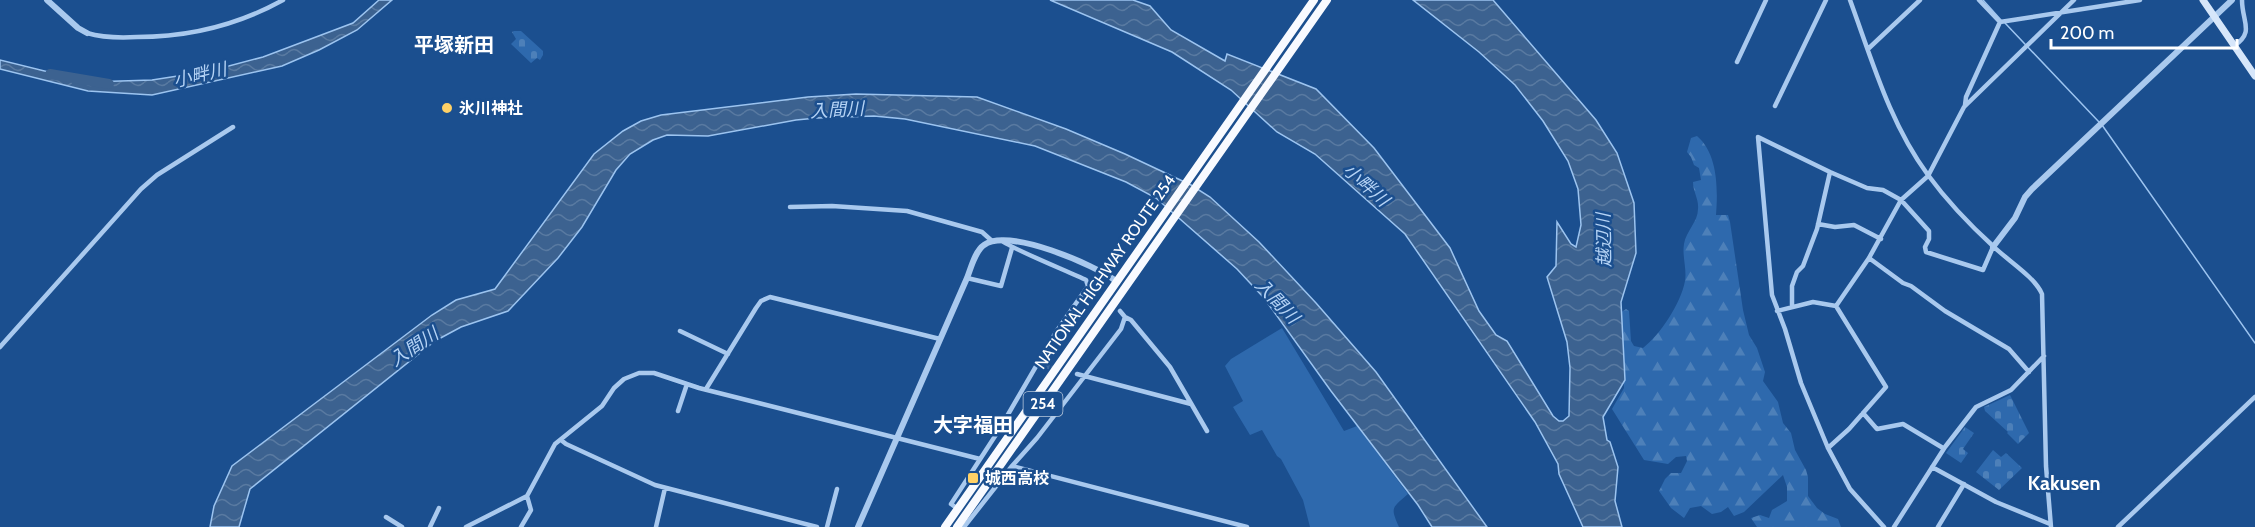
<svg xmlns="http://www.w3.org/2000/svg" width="2255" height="527" font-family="Cabin,'Noto Sans JP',sans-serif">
<defs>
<pattern id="forest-firs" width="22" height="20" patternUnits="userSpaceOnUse" patternTransform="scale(1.5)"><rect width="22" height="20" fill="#2e69ad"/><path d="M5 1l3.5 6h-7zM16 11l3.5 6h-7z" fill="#4d80b9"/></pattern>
<pattern id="cemetery-stones" width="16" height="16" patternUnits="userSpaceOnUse" patternTransform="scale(1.5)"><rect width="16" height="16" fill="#2e69ad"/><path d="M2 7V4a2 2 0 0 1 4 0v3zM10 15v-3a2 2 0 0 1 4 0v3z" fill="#4d80b9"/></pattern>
<pattern id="water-waves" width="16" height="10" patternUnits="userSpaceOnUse" patternTransform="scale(1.5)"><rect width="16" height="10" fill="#3c6290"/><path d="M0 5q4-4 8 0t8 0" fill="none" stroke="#597aa1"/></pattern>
</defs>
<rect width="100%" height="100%" fill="#1b4f8f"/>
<!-- green -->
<path fill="#2e69ad" d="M1282 328 1344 431 1357 426 1408 494C1392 508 1390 507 1399 527H1310L1303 500 1281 459 1277 456 1262 430 1250 435 1233 407 1243 401 1225 366 1231 359Z"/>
<!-- forest -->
<path fill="url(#forest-firs)" d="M1697 136C1718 154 1718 189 1716 215H1728L1730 222 1743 310 1749 335 1757 348 1765 372 1763 381 1778 402 1783 423 1791 433 1795 450 1806 470 1808 477V496L1817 508 1825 514 1838 519 1841 527H1757L1751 518 1760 515 1769 518 1772 510 1787 501V487L1783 475 1744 512 1734 516 1728 507 1721 512 1712 514 1701 506 1690 508 1684 518 1671 508 1659 491 1665 479 1671 473H1681L1687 461 1686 456 1676 457 1668 464 1644 460 1612 409 1624 388V360L1617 315 1626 309 1629 311 1631 341 1634 346 1643 348C1660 335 1681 303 1685 281 1687 269 1682 256 1684 244 1686 231 1698 222 1698 209 1699 199 1693 192 1693 182L1701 180 1699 168 1694 165 1691 157 1687 152 1691 138Z"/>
<!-- cemetery -->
<path fill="url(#cemetery-stones)" d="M514 31H521L543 51V55L540 60 537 58 531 63 511 44 516 39 512 32Z
M2010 395 2029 433 2018 444 2007 433 2008 432 1985 411 1984 407Z
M1965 427 1974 433 1963 449 1968 453 1961 463 1946 453Z
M1993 450 2001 457 2006 453 2022 468 1999 490 1976 472Z"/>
<!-- water -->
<path fill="url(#water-waves)" stroke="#9cc4f0" stroke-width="1.5" d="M379 0H392L357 30 319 50 282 66 152 95 88 91 0 69V60L89 82 152 80 210 71 263 57 353 23Z
M1050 0H1133L1150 6 1171 30 1225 61 1227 54 1316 89 1374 148 1450 248 1479 311 1496 335 1507 341 1553 416 1559 421H1563L1569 416 1570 368 1567 342 1547 277 1556 266 1557 222 1571 244 1576 247 1581 225 1578 189 1568 161 1543 121 1515 85 1479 52 1413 0H1493L1596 120 1617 153 1634 203 1636 253 1621 302 1625 380 1603 417 1607 440 1610 442 1618 467 1615 501 1622 527H1583L1559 474 1558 464 1535 422 1405 234 1315 154 1277 132 1231 90 1172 52Z
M856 94 977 97 1066 129 1125 154 1191 185 1210 197 1259 242 1316 303 1376 372 1487 527H1432L1418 505 1331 391 1264 298 1237 269 1156 198 1126 182 1035 146 905 119 874 116 817 118 796 120 708 136 667 135 653 140 630 154 616 170 582 227 558 258 508 311 461 327 435 341 250 489 239 527H210L214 506 232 466 432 315 456 300 495 289 594 154 623 131 641 121 661 115 808 97Z"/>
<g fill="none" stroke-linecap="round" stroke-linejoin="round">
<!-- stream -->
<path stroke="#9cc4f0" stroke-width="1.5" d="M1983 0 2001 20
M2005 23 2099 122
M2102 125 2255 343"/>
<!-- river -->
<path stroke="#3c6290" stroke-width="10" d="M50 74 109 84"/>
<!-- minor-tunnel -->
<path stroke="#3d69a0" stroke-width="4.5" stroke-dasharray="4.5 2" stroke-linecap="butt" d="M1045 366 1057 369"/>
<!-- minor -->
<path stroke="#a9c9ee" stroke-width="4.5" d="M1850 0C1872 60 1890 124 1928 175 1947 201 1970 225 1993 246 2007 260 2035 277 2042 294L2046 466 2051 527
M1979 0 2000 22
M2000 22 2140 0
M87 33C104 38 120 38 137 37 189 37 238 25 283 0
M2234 46C2255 32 2242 22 2242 0
M1868 49 1920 0
M1737 62 1766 0
M1965 105 1966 97 2000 22
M1775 106 1826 0
M790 207 832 206 907 211 982 232 992 241
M1818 224 1835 227 1854 225 1881 239
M1001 240C1005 246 1072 273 1086 280L1088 286 1095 292
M1869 258 1903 283 1911 286 1945 311 2009 349 2029 372
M967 278 1001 286 1012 248
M1792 306V286L1797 272 1803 266 1817 229 1830 172
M1777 311 1813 302 1836 306 1869 258 1901 200 1928 176 1964 107 2074 0
M1125 317 1131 320 1170 367 1207 431
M680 331 728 354
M0 347 141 189 157 175 233 127
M1077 374 1191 404
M706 389 756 308 761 301 770 297 940 339
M678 411 687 384
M1863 413 1877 429 1903 424 1943 448
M561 440 566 444 655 485 817 527
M1828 448 1849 429 1886 387 1836 306
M1012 466 1247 527
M1932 467 1996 502 2050 524
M958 509 951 504 999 430 1056 332 1088 286
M386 517 402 527
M430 527 439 508
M466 527 527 496 555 444 602 406 614 388 624 379 639 373H654L699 388 980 459
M521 527 531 510 527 496
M656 527 665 488
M827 527 837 489
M964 527 1012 466 1037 438 1121 329 1125 317 1120 311
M1884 527 1850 489 1828 448 1801 383 1785 329 1772 295 1758 137 1830 172 1867 188 1883 190 1901 200 1929 231V239L1925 247 1926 252 1983 270 1993 247
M1894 527 1945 447 1976 407 2011 390 2044 356
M1938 527 1964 484
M2118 527 2255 397"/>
<!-- tertiary -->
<path stroke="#a9c9ee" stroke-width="6" d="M47 0 78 28 87 33
M1993 247 2015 218 2025 197 2032 189 2232 0
M858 527 967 278C971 268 975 251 984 245 1008 227 1095 265 1116 281"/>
<!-- secondary -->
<path stroke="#d6e6fa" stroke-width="7" d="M2203 0 2255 76"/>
<!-- trunk -->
<path stroke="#f8faff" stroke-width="8" d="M945 527 1314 0
M957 527 1327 0"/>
</g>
<!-- markers -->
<g fill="#ffd166" stroke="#1b4f8f" stroke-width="2">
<circle cx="447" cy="108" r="6"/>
<rect x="967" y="472" width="12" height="12" rx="3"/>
</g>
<g text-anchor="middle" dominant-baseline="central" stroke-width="5" stroke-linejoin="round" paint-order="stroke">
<!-- shield labels -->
<rect fill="#1b4f8f" stroke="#bbcadd" stroke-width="1.5" x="1023.5" y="392" width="39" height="24" rx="4.5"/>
<g font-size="15" font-weight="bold" fill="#fff">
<text x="1043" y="404">254</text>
</g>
<!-- poi labels -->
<g font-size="16" font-weight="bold" fill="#fff" stroke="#1b4f8f" text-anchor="start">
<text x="459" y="108">氷川神社</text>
<text x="985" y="478">城西高校</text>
</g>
<!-- street labels -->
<g font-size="16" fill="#fff" stroke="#1b4f8f">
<text transform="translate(1105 272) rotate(-55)">NATIONAL HIGHWAY ROUTE 254</text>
</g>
<!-- water labels -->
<g font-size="18" font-style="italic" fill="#b5d3f5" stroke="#1b4f8f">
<text transform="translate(200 75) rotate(-13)">小畔川</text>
<text transform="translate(837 110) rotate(-3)">入間川</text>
<text transform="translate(1366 185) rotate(42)">小畔川</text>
<text transform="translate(1604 240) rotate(-91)">越辺川</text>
<text transform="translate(1277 301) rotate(46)">入間川</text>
<text transform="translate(414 347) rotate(-34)">入間川</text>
</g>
<!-- quarter labels -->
<g font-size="20" font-weight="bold" fill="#fff" stroke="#1b4f8f">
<text x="454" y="45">平塚新田</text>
<text x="973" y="425">大字福田</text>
<text x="2064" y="483">Kakusen</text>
</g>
</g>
<!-- scale -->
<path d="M2051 39v9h186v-9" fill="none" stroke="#ffffff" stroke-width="3"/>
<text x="2060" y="39" font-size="18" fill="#ffffff" stroke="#1b4f8f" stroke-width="4.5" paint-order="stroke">200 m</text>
</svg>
